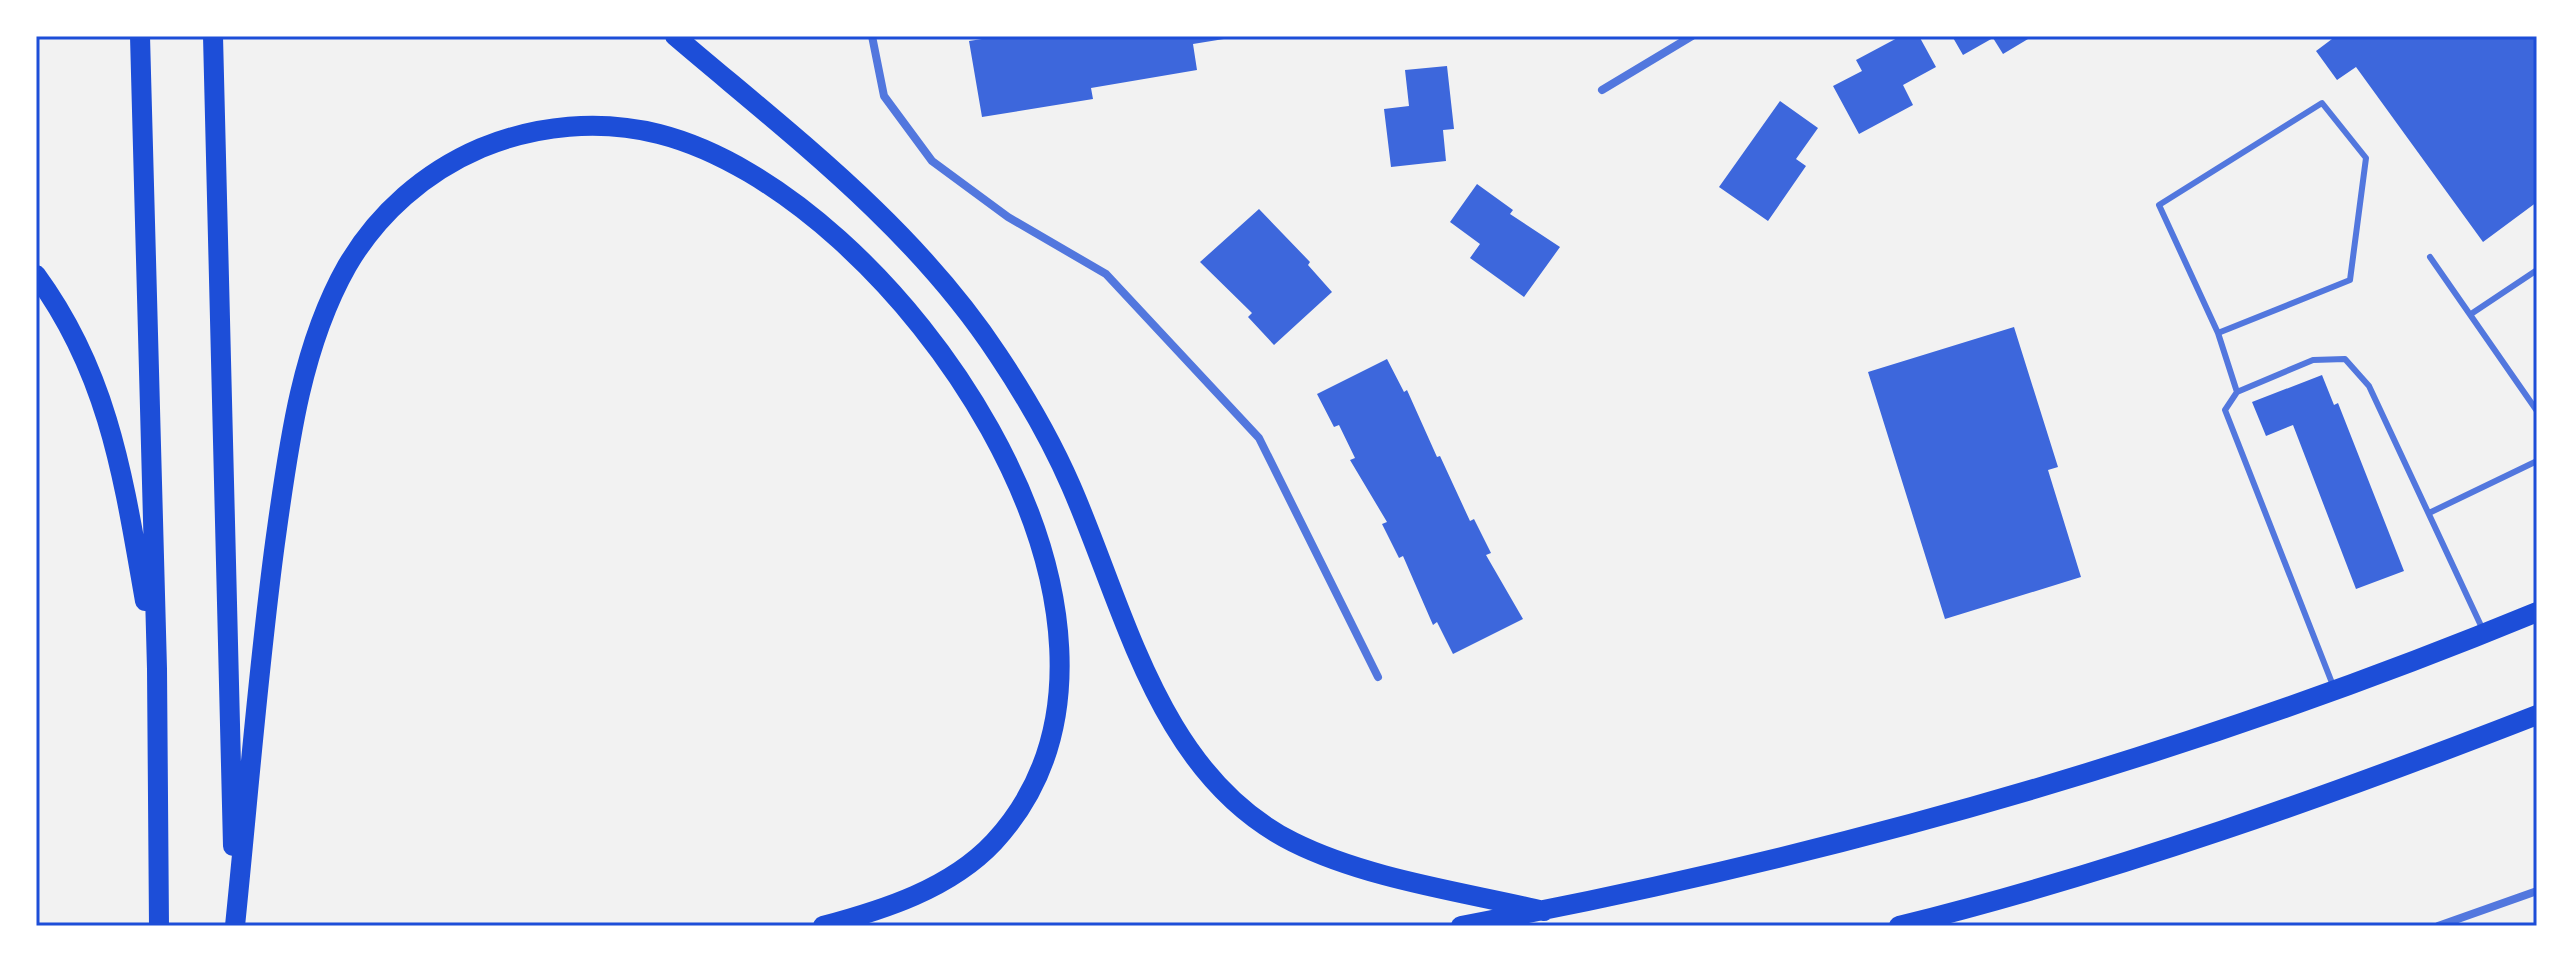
<svg xmlns="http://www.w3.org/2000/svg" width="2573" height="962" font-family="Georgia,serif">
<rect width="100%" height="100%" fill="#f2f2f2"/>
<!-- building -->
<path fill="#3d67dc" d="M1001 36H1230V38L1193 44 1197 70 1091 88 1093 99 982 117 969 41Z
M1901 36H1919L1936 67 1903 85 1913 105 1859 134 1833 86 1862 71 1856 60Z
M1952 36H2033L2003 54 1993 38 1963 55Z
M2336 36H2537V202L2483 242 2356 67 2337 80 2316 51Z
M1447 66 1454 129 1443 130 1446 161 1391 167 1384 109 1409 106 1405 70Z
M1780 101 1818 128 1796 159 1806 166 1768 221 1719 187Z
M1477 184 1513 210 1510 214 1560 247 1524 297 1470 258 1480 244 1450 222Z
M1259 209 1310 262 1308 265 1332 292 1274 345 1248 317 1252 313 1200 262Z
M2014 327 2058 467 2048 470 2081 577 1945 619 1868 372Z
M1387 359 1404 392 1407 390 1437 457 1440 456 1470 521 1474 519 1491 553 1486 555 1523 619 1453 654 1437 622 1433 625 1403 556 1399 558 1382 524 1387 522 1350 460 1355 458 1339 425 1334 427 1317 394Z
M2322 375 2334 405 2338 403 2404 571 2356 589 2293 425 2266 436 2252 402Z"/>
<g fill="none" stroke-linecap="round" stroke-linejoin="round">
<!-- service -->
<path stroke="#5277de" stroke-width="6" d="M2430 257 2537 411
M2471 314 2537 270
M2218 333 2350 280 2366 158 2322 103 2159 205 2218 333 2237 392
M2429 513 2537 461
M2334 688 2225 410 2237 392 2313 360 2345 359 2369 386 2483 630"/>
<!-- minor -->
<path stroke="#5277de" stroke-width="8" d="M872 36 884 96 932 161 1008 217 1106 274 1259 438 1378 677
M1602 90 1692 36
M2438 926 2537 891"/>
<!-- primary -->
<path stroke="#1d4ed8" stroke-width="20" d="M140 36 157 669 159 926
M213 36 233 846
M675 36C791 135 913 226 998 355 1026 397 1051 440 1071 486 1126 612 1159 775 1293 842 1367 879 1464 892 1544 911
M36 275C110 376 124 482 145 601
M235 926C248 799 258 670 275 543 288 450 300 349 347 266 378 213 425 172 481 148 537 125 600 119 659 134 895 194 1194 625 994 842 950 889 883 910 823 926
M1461 926C1831 857 2190 755 2537 612
M1899 926C2116 872 2329 796 2537 715"/>
</g>
<!-- border -->
<rect width="2573" height="962" fill="none" stroke="#ffffff" stroke-width="76"/>
<rect x="38" y="38" width="2497" height="886" fill="none" stroke="#1d4ed8" stroke-width="3"/>
</svg>
